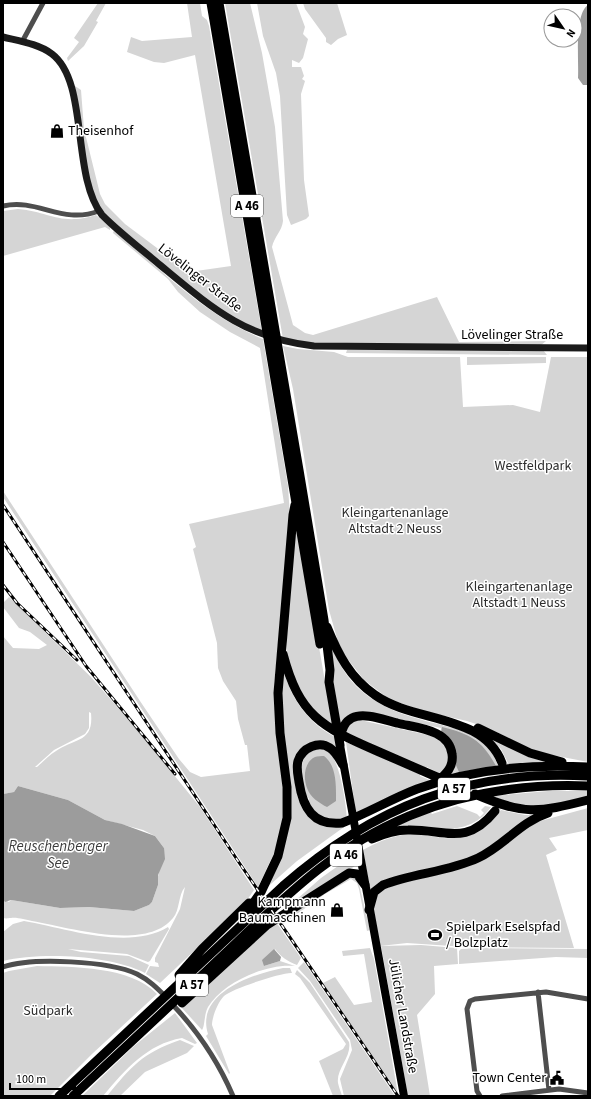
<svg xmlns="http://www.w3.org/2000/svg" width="591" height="1099" font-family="'Source Sans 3',sans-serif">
<rect width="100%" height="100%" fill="#fff"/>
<!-- green -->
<path fill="#d5d5d5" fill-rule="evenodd" d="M98 3H106L96 21 98 22 84 46 68 61 67 58 79 42 74 38Z
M187 3H200L202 16 207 20 209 26 262 332 214 307 105 215C81 178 80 128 75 86L81 90 84 129 100 194 105 204 125 224 189 272 231 266 195 55 164 63 154 62 127 52 131 37 142 41 192 37Z
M225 3H250L262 53 275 127 283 221C282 231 274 237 272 247L293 325 305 333 313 335 437 297 459 342 546 341 540 346 330 345 283 339Z
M257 3H296L305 27 303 34 308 39 303 58 299 63 292 60V67H301L304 76 302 79 305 81 301 94 304 180 309 216 306 219 291 225 287 215 280 96 276 73 263 36Z
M303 3H337L347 35 338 39 331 45 326 42V38L305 9Z
M18 209C51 212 60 226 96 215L110 227V230L105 227 3 256V211Z
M114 230C161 270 206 316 263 339L288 486 290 517 274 686 276 734 284 790 283 821 275 851 258 887 3 497V491L140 701 179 759 190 772 201 777 250 771 247 745H245L238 719 236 701 223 681 218 668 217 643 193 549 196 547 189 524 284 503 260 348 230 332 200 312 178 292 168 279 113 233Z
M283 346 298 349 334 352 348 357H460L463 407 513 405 540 412 551 357H588V762L542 753 524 746 488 728 467 721 423 711 398 702 385 696 364 680 346 657 338 642 329 610 293 389Z
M347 350H543L547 355 346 353Z
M467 357H546V363L467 365Z
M298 527 333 727 318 716 298 690 287 654V634L295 528Z
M9 597 91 677 134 726 200 807 254 890 245 903 160 983 146 974 150 966 159 967 158 963 155 962V958L180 909 185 887C178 895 180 910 173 918 146 952 68 927 32 921 26 920 17 917 11 918 8 918 7 919 3 918V899L9 902 11 900 60 908 89 907 134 911 149 905 152 902 158 885 157 881 164 848 155 836 143 830 105 820 68 800 18 786 14 792 3 794V636L13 648 39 649 47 645 30 632 19 628 3 607V603ZM89 712 91 713C94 743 74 738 56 751 49 755 43 762 37 767H35L54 750 85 734 89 728Z
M327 635C334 654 342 672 357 687 374 703 396 713 419 719 441 726 465 728 484 742 491 747 495 759 498 766L508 763 501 749 488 736 556 763 449 778 453 769 441 728 389 717 367 715 340 728Z
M282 666C290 696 306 722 335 737L337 751 324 743 297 758 308 813 344 827 297 861 263 891 282 853 283 738Z
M360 720 437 737 447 747 449 761 442 775 427 767 425 769 346 734 349 724Z
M346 742 421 774 420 776 432 781 356 814Z
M317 748C320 749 326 749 328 751 340 760 346 804 347 819L340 821 318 816 308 802 309 799C299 783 299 772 305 755Z
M548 791H588V797L555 805 521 807 492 796Z
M457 806 477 814 480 817 484 813 481 810 485 806 491 807C469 839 427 828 394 827L430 812 432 814Z
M588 808V830L549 838 557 850 546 855 574 948 466 947 407 943 380 946 373 904 374 897 386 887 470 865 533 823Z
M501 810 525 815H538L488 851 371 894 363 850C379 841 396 834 415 834 424 834 434 837 443 838 467 840 486 829 501 810Z
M355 854V866L280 914 321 878Z
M350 876 358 881 360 888 370 930 367 931 359 889 357 883 351 879 325 894 283 924 280 919Z
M24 921C65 928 129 951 168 927L169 929 150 961 148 962 127 954 68 949 81 952 129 956 149 965 145 973C110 955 41 952 3 961V932L13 924Z
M276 922 301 958 297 965C287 961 281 957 275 949L264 966 280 961 295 966C267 963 223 982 208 1007 204 1014 205 1026 202 1030L181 1007Z
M421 945 457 948 458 964 434 966 435 994 417 1015 430 1096H408L381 946Z
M370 948 374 959 398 1094 323 983 335 977 354 1005 372 1002 364 954 343 956 342 951Z
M476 948 588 949V958L556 957 459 964V951L461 949Z
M304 962 395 1096H344L340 1079 352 1050 350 1040 310 981 298 968Z
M37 966C74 967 130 966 157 994L92 1054 50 1096H3V973L9 971Z
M283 968H290L292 973C283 972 231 989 224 996 218 1002 212 1017 212 1025L230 1073 229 1074 206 1036 208 1034C195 993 253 974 283 968Z
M297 970 310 983 349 1042C352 1057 336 1069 338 1083 339 1088 341 1092 342 1096H333L319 1061 343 1049 346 1044 300 978 295 974Z
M175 1013 197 1043 195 1044 182 1038C147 1044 125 1070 103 1096H82L134 1046Z
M180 1040 194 1046 187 1053 145 1072 120 1096H107C131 1067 142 1053 180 1040Z"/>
<!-- water -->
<path fill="#9c9c9c" d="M588 5V85H583L578 78C579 61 574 14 588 5Z
M442 727C470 734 482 740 496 766L459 772 441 732Z
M324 756C337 766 336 786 336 801L327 807C319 803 310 797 307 788 303 778 304 762 315 757 317 756 322 756 324 756Z
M18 786 68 800 105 820 122 824 155 836 164 848 165 859 158 875V885L152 902 149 905 134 911 89 907 60 908 11 900 5 902 3 899V794L14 792Z
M274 949 281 957 280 961 264 966 262 960Z"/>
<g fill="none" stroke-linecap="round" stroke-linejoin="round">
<!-- highway-tunnel -->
<path stroke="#d9d9d9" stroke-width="9" stroke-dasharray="9 4.5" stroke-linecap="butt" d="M496 809 504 788V772"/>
<!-- street -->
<path stroke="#4e4e4e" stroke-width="5" d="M22 42 43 3
M3 206C38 198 62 225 99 211
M3 967C33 957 109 961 137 974 149 980 157 988 166 997
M538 992 549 1090
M171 1003C198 1031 218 1061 233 1096
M480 1096 477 1091 467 1009 470 1001 475 999 546 992 588 999
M502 1096 559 1089 588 1093"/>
<!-- secondary -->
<path stroke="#1b1b1b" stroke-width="7" d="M3 37C19 41 39 44 52 54 89 82 71 175 102 215 120 233 141 249 160 265 212 308 245 338 314 346L588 348"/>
<!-- primary -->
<path stroke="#000" stroke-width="8" d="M340 745 404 1096"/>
<!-- highway -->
<path stroke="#000" stroke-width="9" d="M211 3 320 644
M219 3 299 470 324 620 330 670 329 682 340 745
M327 627C338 654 350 678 375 695 414 723 483 713 502 763
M283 654C299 715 321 727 377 751 400 761 423 771 446 781
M478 728 530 753 562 762
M340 739C341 732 344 722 352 718 364 712 384 720 397 723 416 728 449 729 452 754 454 767 446 774 437 782
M343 765C340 760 336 752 330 748 319 740 302 748 298 761 296 768 298 775 299 782 303 808 313 826 342 823 368 813 391 799 417 789 471 769 531 764 588 767
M475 794C524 815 537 813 588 800
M372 839C383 834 395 830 408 830 445 829 466 847 495 811
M369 910 374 892 383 885C413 873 448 872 478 858 504 846 520 822 548 813
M247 912 261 892 278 856 287 818V787L280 733 278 693 293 515 295 505
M179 975 202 949 249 903
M182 1003 267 925 349 873 357 874 365 885
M59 1096 283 886C373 807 468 769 588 776
M73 1096C121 1051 169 1007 217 961 250 930 283 897 319 869 398 807 488 782 588 786"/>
<defs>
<path id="rail" d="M3 505 238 861 398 1096
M3 542 86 666 175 774
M3 585 17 603 77 660"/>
</defs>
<!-- rail casing -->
<use href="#rail" stroke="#000" stroke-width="3"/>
<!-- rail -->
<use href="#rail" stroke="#fff" stroke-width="1.5" stroke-dasharray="4.5" stroke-linecap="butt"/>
</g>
<!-- icons -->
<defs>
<symbol id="shop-bare" viewBox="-9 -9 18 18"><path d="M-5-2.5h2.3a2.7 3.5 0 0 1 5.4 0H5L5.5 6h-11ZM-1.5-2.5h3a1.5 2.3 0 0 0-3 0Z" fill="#000" stroke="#fff" stroke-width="2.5" paint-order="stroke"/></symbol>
<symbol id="stadium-bare" viewBox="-9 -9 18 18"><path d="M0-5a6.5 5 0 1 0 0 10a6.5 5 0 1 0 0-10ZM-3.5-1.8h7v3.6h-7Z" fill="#000" stroke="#fff" stroke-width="2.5" paint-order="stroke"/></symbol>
<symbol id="civic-bare" viewBox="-9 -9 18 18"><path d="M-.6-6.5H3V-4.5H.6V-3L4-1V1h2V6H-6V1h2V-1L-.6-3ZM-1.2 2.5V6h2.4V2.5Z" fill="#000" stroke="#fff" stroke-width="2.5" paint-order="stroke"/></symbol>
</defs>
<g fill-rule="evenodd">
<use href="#shop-bare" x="47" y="121" width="20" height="20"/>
<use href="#shop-bare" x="327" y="900" width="20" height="20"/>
<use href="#stadium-bare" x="425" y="925" width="20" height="20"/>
<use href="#civic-bare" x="547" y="1068" width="20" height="20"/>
</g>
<g text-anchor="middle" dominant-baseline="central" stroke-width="3" stroke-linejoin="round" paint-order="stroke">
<!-- shield labels -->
<g fill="#fff" stroke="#4c4c4c" stroke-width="1">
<rect x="231" y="195" width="32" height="22" rx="3"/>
<rect x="438" y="778" width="32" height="22" rx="3"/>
<rect x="330" y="844" width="32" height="22" rx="3"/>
<rect x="176" y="974" width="32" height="22" rx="3"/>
</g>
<g font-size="13" font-weight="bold" fill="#000">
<text x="247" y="206">A 46</text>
<text x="454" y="789">A 57</text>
<text x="346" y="855">A 46</text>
<text x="192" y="985">A 57</text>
</g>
<!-- poi labels -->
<g font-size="14" fill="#000" stroke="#fff" text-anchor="start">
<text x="68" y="131">Theisenhof</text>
<text x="326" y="902" text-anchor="end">Kampmann<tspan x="326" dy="16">Baumaschinen</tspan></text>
<text x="446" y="927">Spielpark Eselspfad<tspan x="446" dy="16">/ Bolzplatz</tspan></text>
<text x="546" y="1078" text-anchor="end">Town Center</text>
</g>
<!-- street labels -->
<g font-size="14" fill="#000" stroke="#fff">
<text transform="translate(200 278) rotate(38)">Lövelinger Straße</text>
<text x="512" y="335">Lövelinger Straße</text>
<text transform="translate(403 1016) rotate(80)">Jülicher Landstraße</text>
</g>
<!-- park labels -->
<g font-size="14" fill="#2c2c2c" stroke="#fff">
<text x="533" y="466">Westfeldpark</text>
<text x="395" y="513">Kleingartenanlage<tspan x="395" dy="16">Altstadt 2 Neuss</tspan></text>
<text x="519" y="587">Kleingartenanlage<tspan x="519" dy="16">Altstadt 1 Neuss</tspan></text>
<text x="48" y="1011">Südpark</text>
</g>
<!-- water labels -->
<g font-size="15" font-style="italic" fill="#3d3d3d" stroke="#fff">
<text x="58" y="846">Reuschenberger<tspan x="58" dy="17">See</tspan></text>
</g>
</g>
<!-- border -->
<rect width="591" height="1099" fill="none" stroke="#000000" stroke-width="8"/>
<!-- north arrow -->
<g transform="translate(563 28) rotate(124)"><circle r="19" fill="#ffffff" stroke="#999999"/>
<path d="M0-3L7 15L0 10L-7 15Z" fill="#000000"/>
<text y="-6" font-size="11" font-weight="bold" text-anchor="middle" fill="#000000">N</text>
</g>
<!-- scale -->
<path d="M10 1083v6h65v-6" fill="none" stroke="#000000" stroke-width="2"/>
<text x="16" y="1083" font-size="12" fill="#000000" stroke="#ffffff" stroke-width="3" paint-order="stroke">100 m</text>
</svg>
